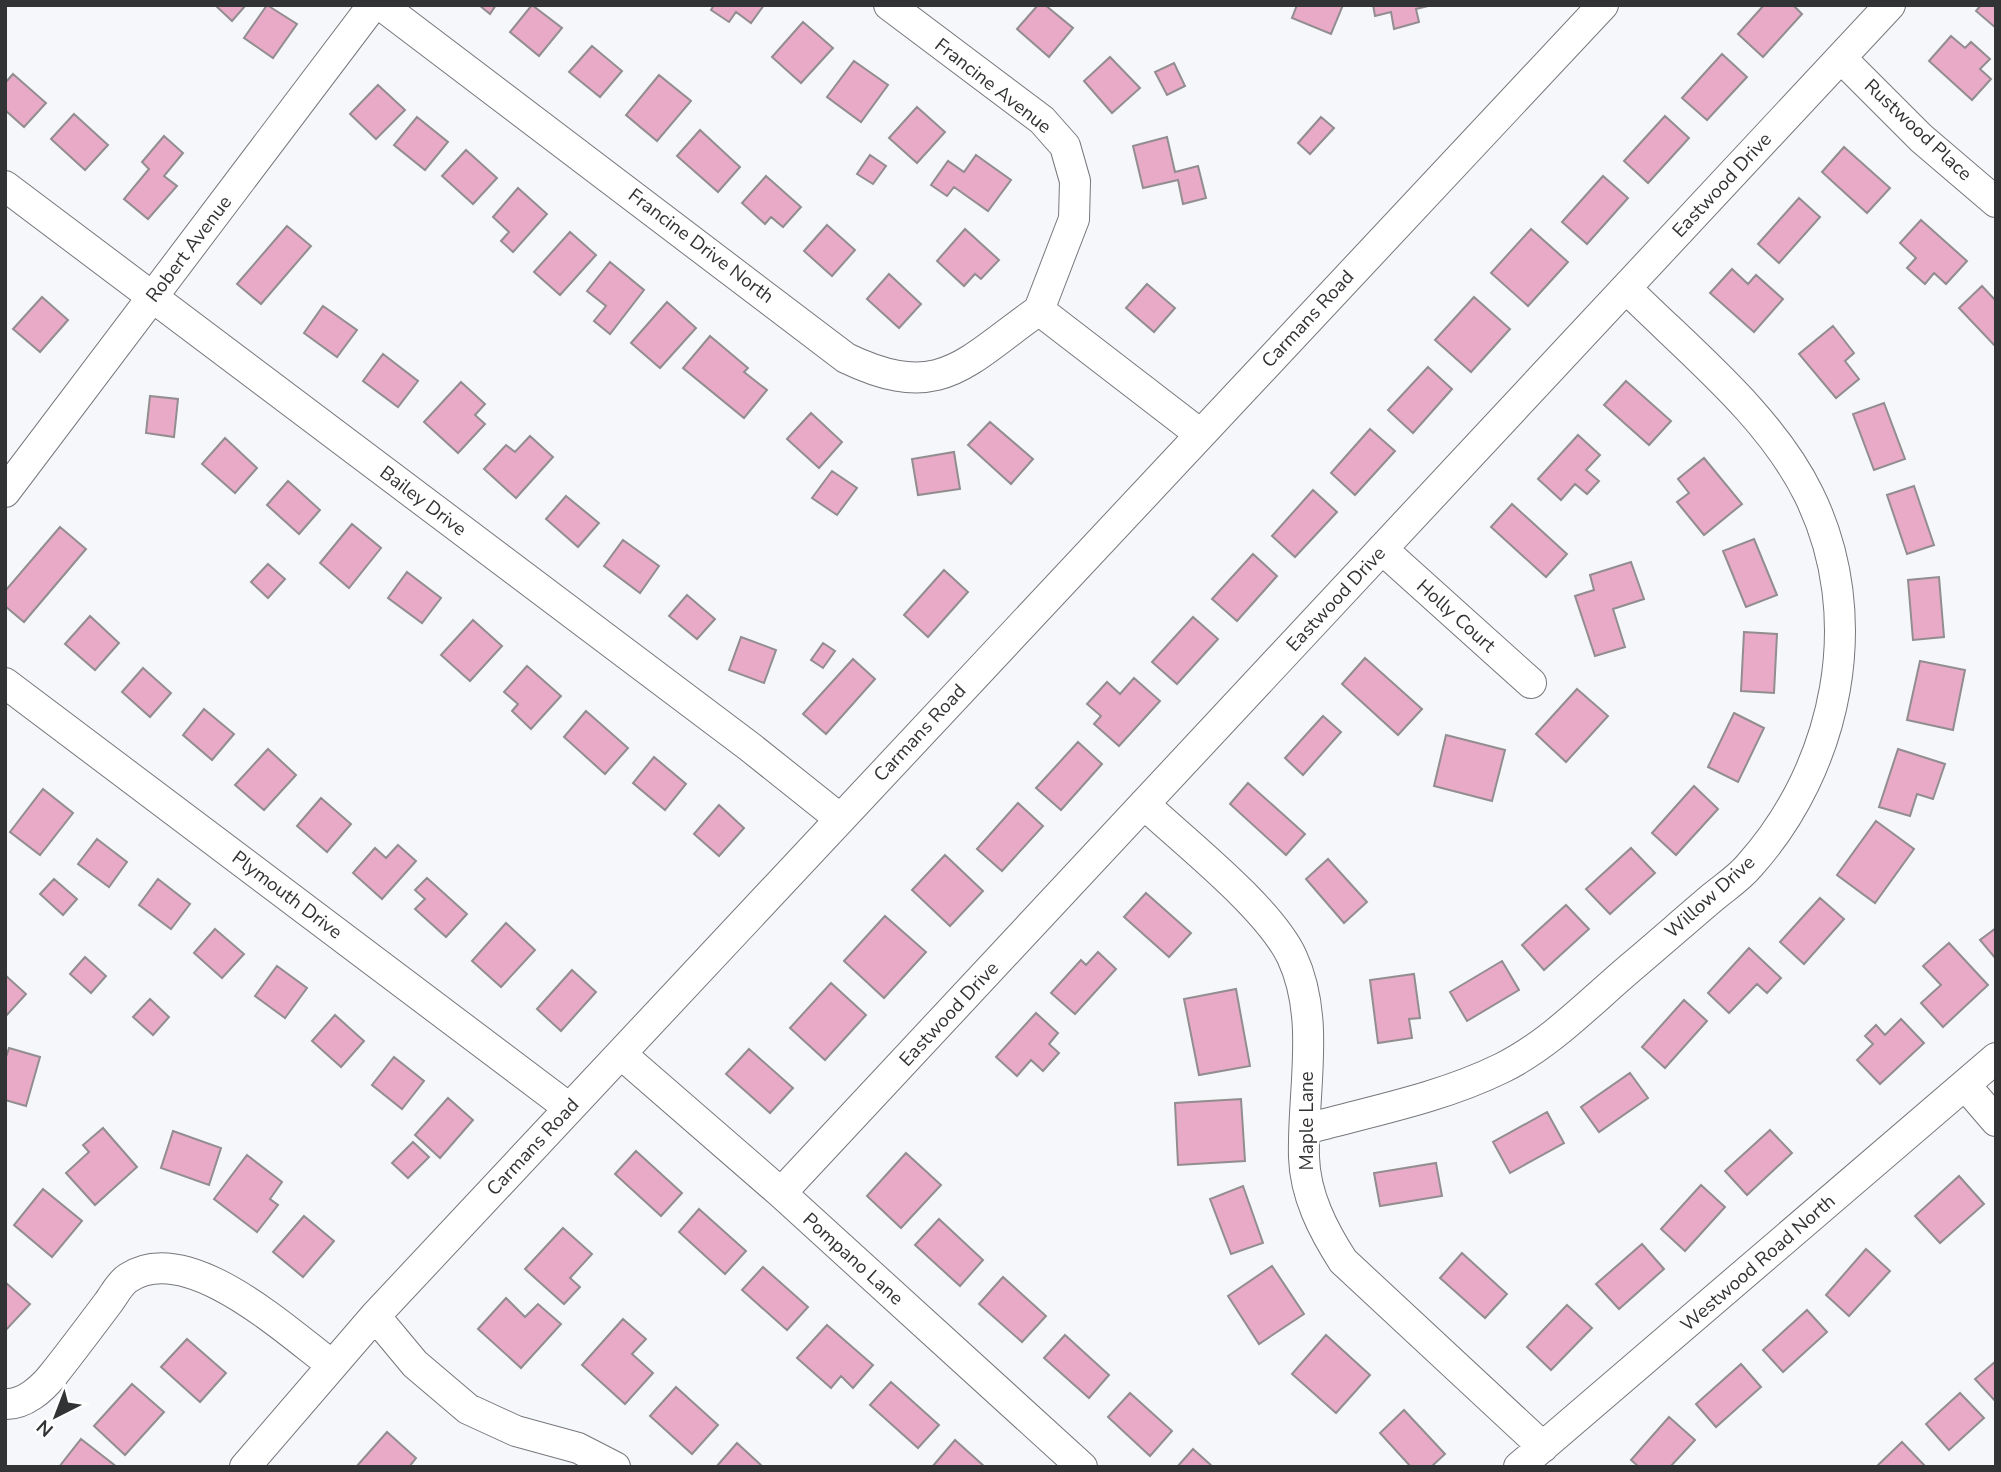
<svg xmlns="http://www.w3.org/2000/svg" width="2001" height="1472" font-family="'Nunito Sans',sans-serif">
<rect width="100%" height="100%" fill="#f6f7fb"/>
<!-- building -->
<path fill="#e8aac6" stroke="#928d8f" stroke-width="2" d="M215 5H246L232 21Z
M267 5 297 24 273 58 244 38Z
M479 5H496L490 14Z
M532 5 562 28 539 56 510 32Z
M714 5H764L751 23 736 12 729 22 711 10Z
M1038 5H1045L1073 28 1049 57 1017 29Z
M1297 5H1343L1331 34 1292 18Z
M1373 5H1432L1416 9 1419 22 1394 29 1391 12 1375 16Z
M1764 5H1793L1802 14 1763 57 1738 34Z
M1981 5H1996V28L1976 11Z
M803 22 833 48 801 83 772 57Z
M1951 36 1965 48 1971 42 1990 59 1980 69 1991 79 1972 100 1929 61Z
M592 46 622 71 600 97 569 72Z
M1722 54 1747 77 1707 120 1682 98Z
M1110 57 1140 88 1112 113 1084 81Z
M854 61 888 85 861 122 827 97Z
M1174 63 1185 86 1167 95 1155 72Z
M13 74 46 103 24 127 5 110V83Z
M659 75 691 101 657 141 626 115Z
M378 85 405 110 376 139 350 114Z
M917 107 945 132 917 163 889 138Z
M74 114 108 145 85 170 51 139Z
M1665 116 1689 138 1648 183 1624 161Z
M417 117 448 142 425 170 394 145Z
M1321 117 1334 128 1310 154 1298 143Z
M700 130 740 167 718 192 677 156Z
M164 136 183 153 164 176 177 186 148 219 124 199 149 169 142 162Z
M1167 137 1175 172 1198 166 1206 198 1183 204 1178 180 1143 188 1133 146Z
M1844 147 1890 188 1867 213 1822 172Z
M466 150 497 178 473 204 442 176Z
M870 155 886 166 873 184 857 174Z
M976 155 1011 180 988 211 954 187 947 196 931 185 948 161 964 172Z
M766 176 801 207 783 227 771 217 765 224 742 203Z
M1603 176 1628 198 1587 244 1562 222Z
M518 188 547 214 513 252 501 241 509 232 493 217Z
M1799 198 1820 217 1779 263 1758 244Z
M1921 220 1967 261 1946 284 1934 273 1925 284 1907 268 1916 258 1900 243Z
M827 225 855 250 832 276 804 251Z
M287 226 311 246 261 304 237 284Z
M965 229 999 260 981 279 975 274 964 286 937 261Z
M1531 229 1568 262 1528 306 1491 273Z
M570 232 596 255 560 295 534 272Z
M610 262 644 290 610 334 594 321 606 306 587 291Z
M1732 269 1748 284 1756 275 1783 299 1754 332 1710 293Z
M889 274 921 304 899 328 867 299Z
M1147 284 1175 308 1154 332 1126 308Z
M1982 286 1996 301V347L1959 308Z
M42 297 68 320 40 352 13 329Z
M1474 297 1510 329 1471 372 1435 340Z
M667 302 696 328 660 368 631 343Z
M323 306 357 330 337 357 304 333Z
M1833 326 1854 353 1845 361 1859 379 1836 398 1799 354Z
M710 336 748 368 744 372 767 390 744 418 683 368Z
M383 354 418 381 398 407 363 381Z
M1428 367 1452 389 1413 433 1388 410Z
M1626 381 1671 421 1649 445 1604 405Z
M461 382 485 404 475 415 485 424 458 453 424 422Z
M150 396 178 399 174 437 146 433Z
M1884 403 1905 459 1874 470 1853 414Z
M811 413 842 442 819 468 787 439Z
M990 422 1033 459 1011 484 968 445Z
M1370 429 1395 451 1355 495 1331 473Z
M1578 435 1600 455 1586 470 1599 481 1587 494 1575 484 1561 500 1538 479Z
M530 436 553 457 516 498 484 469 506 445 515 452Z
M225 438 257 468 235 493 202 464Z
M954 452 960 489 918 495 912 459Z
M1704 458 1742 504 1704 535 1677 502 1689 493 1678 479Z
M832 471 857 488 837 515 812 498Z
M288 481 320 510 299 534 267 505Z
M1914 486 1934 545 1907 554 1887 495Z
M1313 490 1337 512 1295 557 1272 536Z
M566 496 599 523 578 547 546 519Z
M1512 504 1567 554 1546 577 1491 527Z
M352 524 381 548 349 588 320 563Z
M60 527 86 549 24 622 5 606V591Z
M1754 539 1777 595 1746 607 1723 551Z
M623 540 659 566 640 593 604 566Z
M1253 554 1277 576 1237 621 1212 599Z
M1631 562 1644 599 1613 609 1625 647 1595 656 1575 596 1594 590 1590 575Z
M268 564 285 579 268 598 251 582Z
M944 570 968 592 928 637 904 615Z
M407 572 441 598 422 623 388 598Z
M1939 577 1944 637 1913 640 1908 580Z
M687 595 715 619 697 639 669 616Z
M90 616 119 643 95 670 65 644Z
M1193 617 1218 639 1177 684 1152 662Z
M473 620 502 646 470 681 441 655Z
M1744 632 1777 634 1774 693 1741 691Z
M741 637 776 650 764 683 729 670Z
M823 643 835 651 823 668 811 660Z
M1365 658 1422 709 1398 735 1342 684Z
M853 659 875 679 826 734 803 714Z
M1920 661 1965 670 1953 730 1907 720Z
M527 666 561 696 531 729 512 711 518 704 504 692Z
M143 668 171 693 150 717 122 692Z
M1134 678 1160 701 1119 746 1094 724 1101 716 1087 704 1107 682 1120 694Z
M1577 689 1608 716 1566 762 1536 734Z
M204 709 234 734 212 760 183 735Z
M586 711 628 748 605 774 564 737Z
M1734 713 1764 728 1738 782 1708 767Z
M1323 716 1341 732 1303 775 1285 758Z
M1446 735 1505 750 1492 801 1434 786Z
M1078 742 1102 764 1061 810 1036 788Z
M268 749 296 775 264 810 235 785Z
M1898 749 1945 764 1933 799 1917 794 1910 816 1879 807Z
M654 757 686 784 665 810 633 783Z
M1248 783 1305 834 1286 855 1230 804Z
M1694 786 1718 809 1676 855 1652 833Z
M43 789 73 813 40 855 10 832Z
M321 798 351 824 327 852 297 826Z
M1018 803 1043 826 1002 871 977 849Z
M719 805 744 828 719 856 694 834Z
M1876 821 1914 849 1875 903 1837 875Z
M97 839 127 862 109 887 78 864Z
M398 845 416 861 382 899 353 873 375 848 386 858Z
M1631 848 1655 873 1610 914 1586 889Z
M945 855 983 891 950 926 912 890Z
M1328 859 1367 902 1344 923 1306 879Z
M427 878 467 914 446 937 415 909 425 899 415 890Z
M54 879 77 899 63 915 40 894Z
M158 879 190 904 171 929 139 905Z
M1146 893 1191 933 1169 957 1124 917Z
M1820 898 1844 919 1804 964 1780 942Z
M1566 905 1589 929 1544 970 1522 945Z
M885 916 926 952 884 998 844 961Z
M506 923 535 950 501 987 472 961Z
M1996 928V959L1980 940Z
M215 929 244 954 222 978 194 953Z
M1949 943 1988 985 1943 1027 1921 1003 1941 985 1923 966Z
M1749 948 1781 978 1767 993 1757 984 1729 1013 1708 993Z
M1098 952 1116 969 1075 1014 1051 993 1081 960 1086 965Z
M85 957 106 976 91 993 70 974Z
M1502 961 1519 990 1467 1021 1450 992Z
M277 966 307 988 285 1018 255 996Z
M572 970 596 992 561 1031 537 1009Z
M1414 974 1420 1018 1409 1019 1412 1038 1378 1043 1370 980Z
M5 975 26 994 5 1017Z
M831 983 866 1015 825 1060 790 1028Z
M1236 989 1250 1066 1199 1075 1184 999Z
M150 999 169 1017 153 1035 133 1017Z
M1684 1000 1707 1021 1665 1068 1642 1047Z
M1036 1013 1058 1033 1049 1044 1059 1053 1043 1071 1031 1060 1017 1076 996 1057Z
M335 1015 364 1041 341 1067 312 1041Z
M1901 1019 1924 1043 1880 1084 1857 1060 1873 1044 1865 1036 1876 1025 1885 1035Z
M9 1048 40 1057 26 1106 5 1100V1060Z
M749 1049 793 1088 770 1113 726 1074Z
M394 1057 424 1081 402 1109 372 1085Z
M1630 1073 1648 1098 1599 1132 1581 1107Z
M448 1098 473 1120 440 1158 415 1135Z
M1241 1099 1245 1161 1178 1165 1175 1103Z
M1547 1112 1564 1143 1510 1173 1493 1142Z
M103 1128 137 1167 95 1205 66 1173 89 1152 83 1145Z
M1770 1130 1792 1153 1747 1195 1725 1171Z
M173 1131 221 1148 209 1185 161 1168Z
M413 1142 429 1157 408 1178 392 1163Z
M636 1151 682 1193 661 1216 615 1174Z
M906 1153 941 1185 901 1228 867 1196Z
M247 1155 282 1182 270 1199 278 1205 257 1232 214 1199Z
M1436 1163 1442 1196 1380 1206 1374 1173Z
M1959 1176 1984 1204 1940 1243 1915 1216Z
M1701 1185 1725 1207 1685 1251 1661 1229Z
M1243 1186 1263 1243 1231 1254 1210 1199Z
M43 1189 82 1221 52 1257 14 1225Z
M699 1209 746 1251 725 1274 679 1232Z
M304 1216 334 1241 303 1277 273 1252Z
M939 1219 983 1260 960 1286 915 1245Z
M563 1228 592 1254 570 1278 580 1287 564 1304 525 1269Z
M1642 1244 1664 1269 1619 1309 1596 1284Z
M1866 1249 1890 1271 1849 1316 1826 1295Z
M1462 1253 1507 1294 1485 1318 1440 1278Z
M1272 1266 1304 1314 1259 1344 1228 1296Z
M763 1267 808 1307 787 1330 742 1290Z
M1003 1277 1046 1316 1022 1342 979 1304Z
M5 1282 30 1304 5 1331Z
M506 1298 525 1317 538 1304 561 1324 521 1368 478 1329Z
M1567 1305 1592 1328 1551 1370 1527 1347Z
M1807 1310 1827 1332 1783 1372 1763 1350Z
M623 1319 646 1339 632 1354 653 1373 625 1404 582 1365Z
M827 1325 873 1365 853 1388 841 1376 831 1388 797 1358Z
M1065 1335 1109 1375 1089 1398 1044 1358Z
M1326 1335 1370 1375 1336 1413 1292 1374Z
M187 1339 226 1373 200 1402 161 1367Z
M1996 1361V1402L1975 1379Z
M1741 1364 1761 1387 1716 1427 1696 1404Z
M891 1382 939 1425 918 1448 870 1405Z
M132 1384 164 1412 125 1455 94 1426Z
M676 1387 718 1425 692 1454 650 1416Z
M1130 1393 1172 1431 1150 1456 1108 1417Z
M1960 1393 1984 1418 1949 1450 1926 1424Z
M1404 1410 1445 1454 1431 1467H1411L1380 1433Z
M1669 1417 1695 1440 1670 1467H1639L1631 1460Z
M387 1432 416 1458 409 1467H356Z
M81 1439 117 1467H59Z
M955 1440 985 1467H932Z
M1902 1442 1926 1467H1876Z
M737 1443 763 1467H716Z
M1193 1449 1213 1467H1177Z"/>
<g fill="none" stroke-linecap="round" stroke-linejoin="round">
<defs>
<path id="minor" d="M381 5 846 358C940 403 964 363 1039 310
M889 5 1042 120 1065 146 1075 181 1074 219 1039 310
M1841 58 1921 138 1996 202
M5 186 750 747 839 818
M1039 310 1200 434
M5 492 373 5
M1382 549 1531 683
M5 683 569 1108
M1144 804C1186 843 1269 908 1292 957 1321 1019 1302 1092 1304 1157 1305 1195 1323 1230 1343 1261L1543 1447
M621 1054 781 1193 1082 1467
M1965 1085 1996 1121
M1306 1129C1372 1111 1441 1098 1502 1068 1551 1044 1593 999 1635 964 1661 942 1687 919 1713 897 1725 887 1739 878 1749 866 1838 767 1869 617 1809 495 1770 415 1689 351 1626 288
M781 1193 1890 5
M375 1316 415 1364 468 1409 516 1431 578 1448 615 1467
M5 1404C24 1405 42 1389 53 1375 72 1351 90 1327 108 1303 114 1295 120 1283 128 1278 187 1238 286 1331 332 1365
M245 1467 375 1316 1603 5
M1519 1467 1996 1058"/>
</defs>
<!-- minor casing -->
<use href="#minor" stroke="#77787c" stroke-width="32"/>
<!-- minor -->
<use href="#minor" stroke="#fff" stroke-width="30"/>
</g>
<g text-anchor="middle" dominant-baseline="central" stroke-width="5" stroke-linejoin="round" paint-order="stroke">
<!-- street labels -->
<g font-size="19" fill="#323334" stroke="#fff">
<text transform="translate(993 86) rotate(38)">Francine Avenue</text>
<text transform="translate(1918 130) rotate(43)">Rustwood Place</text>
<text transform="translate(1722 185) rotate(-47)">Eastwood Drive</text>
<text transform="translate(701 246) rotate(37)">Francine Drive North</text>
<text transform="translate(189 249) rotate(-53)">Robert Avenue</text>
<text transform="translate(1308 319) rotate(-47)">Carmans Road</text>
<text transform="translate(423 501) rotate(37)">Bailey Drive</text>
<text transform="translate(1336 599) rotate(-47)">Eastwood Drive</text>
<text transform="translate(1456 616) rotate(42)">Holly Court</text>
<text transform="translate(920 733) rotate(-47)">Carmans Road</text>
<text transform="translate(287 895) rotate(37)">Plymouth Drive</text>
<text transform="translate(1710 897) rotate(-42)">Willow Drive</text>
<text transform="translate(949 1014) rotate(-47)">Eastwood Drive</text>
<text transform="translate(1307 1121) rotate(-90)">Maple Lane</text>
<text transform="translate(533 1147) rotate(-47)">Carmans Road</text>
<text transform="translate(853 1259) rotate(42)">Pompano Lane</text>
<text transform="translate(1758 1263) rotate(-41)">Westwood Road North</text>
</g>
</g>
<!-- border -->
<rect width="2001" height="1472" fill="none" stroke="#323334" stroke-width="14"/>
<!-- north arrow -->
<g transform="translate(56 1416) rotate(222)" stroke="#ffffff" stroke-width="5" paint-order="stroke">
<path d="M0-5L12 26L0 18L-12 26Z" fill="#323334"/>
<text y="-10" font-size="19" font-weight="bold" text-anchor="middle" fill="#323334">N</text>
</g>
</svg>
